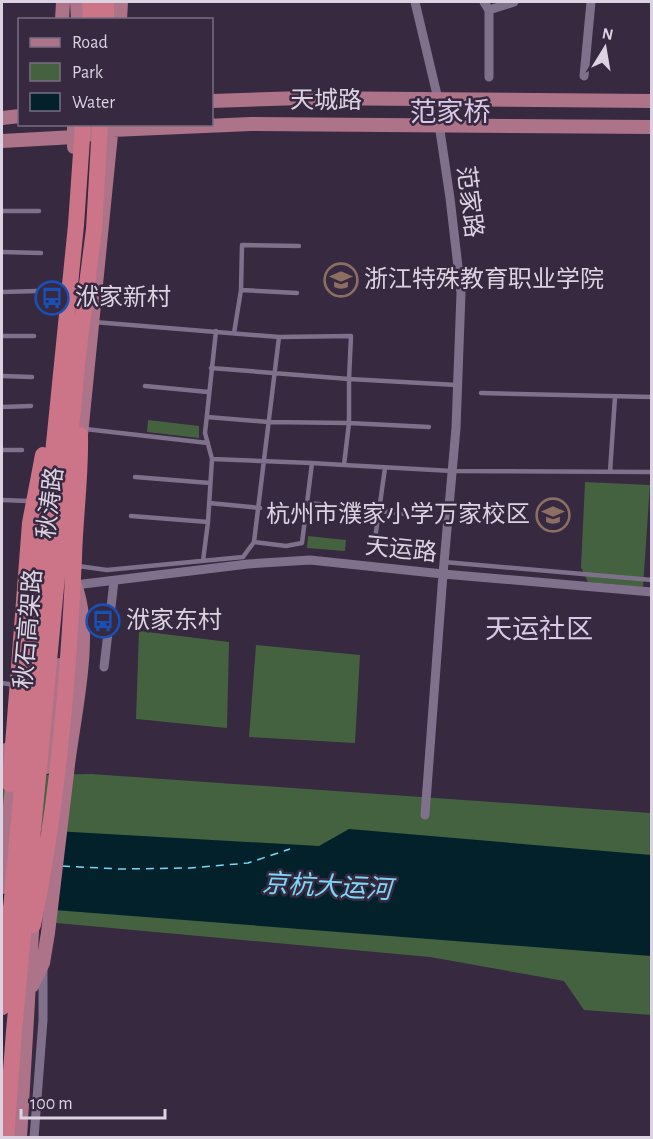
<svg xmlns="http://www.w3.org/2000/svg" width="653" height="1139" font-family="'Alegreya Sans','Noto Sans SC',sans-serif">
<rect width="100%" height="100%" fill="#362940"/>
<!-- green -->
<path fill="#44623f" d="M148 420 199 426V438L147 432Z
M585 482 650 485 643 587 588 582 581 567Z
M308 536 346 540 345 551 307 548Z
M139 631 229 642 227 728 136 719Z
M256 645 360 655 355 743 249 737Z
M91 774 651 813V1015L584 1010 564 981 430 957 2 918V776Z"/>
<!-- water -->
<path fill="#02212b" d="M2 828 319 846 349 829 651 855V956L2 906Z"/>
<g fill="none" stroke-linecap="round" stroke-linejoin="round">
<!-- ferry -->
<path stroke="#7bd7f6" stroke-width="1.5" stroke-dasharray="8 6" stroke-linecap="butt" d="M62 866 120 869 190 868 248 863 290 849"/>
<!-- lane -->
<path stroke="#7f718b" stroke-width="4.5" d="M2 211H39
M2 252 41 253
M241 290 242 245 299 246
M2 292 37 291
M94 322 279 337 351 336 349 379 211 368
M234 333 241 290 297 293
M2 336H34
M2 376 32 377
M145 386 208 392
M481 393 652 397
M2 407 31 406
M207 417 268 422 349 423 344 465 312 463
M429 427 349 423V379L457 385
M85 429 208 443
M2 450H22
M212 459 205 433 216 331
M344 465 452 471 652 472
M610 472 615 397
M135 477 210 483
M2 500 29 501
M209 503 260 508
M309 503 433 517
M131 516 208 522
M375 539 385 468
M203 561 208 522 212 459 312 463 302 543 286 546 254 542
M444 562 652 580
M78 566 107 570 243 557 254 542 279 337
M2 683 14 685"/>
<!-- street -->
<path stroke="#7f718b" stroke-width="9" d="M415 2 438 99
M484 2 489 10V77
M489 10 514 2
M584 76 591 2
M75 585 248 564 310 560 443 574 652 592
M104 667 114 581
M425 815 443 574 456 428 461 293 450 198 439 124
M34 1138 43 1020V969"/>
<!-- primary -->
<path stroke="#ad7389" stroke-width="14" d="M77 2 78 20
M62 20 63 2
M120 20 121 2
M212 101 302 98 652 101
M2 118 20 116
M2 141 75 137 112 130 251 124 652 127
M74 147V124
M80 445 112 124
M47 767 60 665
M2 775 6 750
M2 887 13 776
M32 986 43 963 48 933C55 877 61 821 68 765 74 714 94 633 75 585
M20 1138 33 915"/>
<!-- highway -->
<path stroke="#cc7588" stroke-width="16" d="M90 2 91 20
M106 20V2
M10 784 30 523 43 455
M33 925C58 804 68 681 74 558 75 517 81 476 80 435
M2 1007 46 523 76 225 83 124
M6 1138 14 1031 78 355 94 229 100 124"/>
</g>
<!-- icons -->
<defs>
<symbol id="school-ring" viewBox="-11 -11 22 22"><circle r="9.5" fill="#362940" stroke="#8d6e63" stroke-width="1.5"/><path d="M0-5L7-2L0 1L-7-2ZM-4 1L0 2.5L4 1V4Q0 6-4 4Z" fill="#8d6e63"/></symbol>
<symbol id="bus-ring" viewBox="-11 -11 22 22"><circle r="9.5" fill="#362940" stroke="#1a4fb4" stroke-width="1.5"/><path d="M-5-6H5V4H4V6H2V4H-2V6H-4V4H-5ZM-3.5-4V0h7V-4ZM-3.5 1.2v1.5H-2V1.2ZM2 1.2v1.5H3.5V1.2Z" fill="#1a4fb4"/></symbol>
</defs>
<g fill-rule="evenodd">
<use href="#school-ring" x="322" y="261" width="38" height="38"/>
<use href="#bus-ring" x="33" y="279" width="38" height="38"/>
<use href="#school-ring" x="534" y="496" width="38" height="38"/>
<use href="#bus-ring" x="84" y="602" width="38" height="38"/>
</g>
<g text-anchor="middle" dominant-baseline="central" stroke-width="5" stroke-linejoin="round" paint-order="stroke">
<!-- street labels -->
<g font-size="24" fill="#dbd3e2" stroke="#362940">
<text x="326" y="101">天城路</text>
<text transform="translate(469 202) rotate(83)">范家路</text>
<text transform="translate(51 503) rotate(-83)">秋涛路</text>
<text transform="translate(401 550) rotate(6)">天运路</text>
<text transform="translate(29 629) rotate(-85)">秋石高架路</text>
</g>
<!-- poi labels -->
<g font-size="24" fill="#dbd3e2" stroke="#362940" text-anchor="start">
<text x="364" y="280">浙江特殊教育职业学院</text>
<text x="75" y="298">洑家新村</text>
<text x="530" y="515" text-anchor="end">杭州市濮家小学万家校区</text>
<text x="126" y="621">洑家东村</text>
</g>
<!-- water labels -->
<g font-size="26" font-style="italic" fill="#7bd7f6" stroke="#362940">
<text transform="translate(327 887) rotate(3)">京杭大运河</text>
</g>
<!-- quarter labels -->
<g font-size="27" fill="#d9c9e6" stroke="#362940">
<text x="450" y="112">范家桥</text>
<text x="539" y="629">天运社区</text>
</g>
</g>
<!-- border -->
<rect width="653" height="1139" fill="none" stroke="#dbd3e2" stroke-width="6"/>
<!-- legend -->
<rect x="18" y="18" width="195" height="108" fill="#362940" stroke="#786d81" stroke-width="1.5"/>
<rect x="30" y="38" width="30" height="9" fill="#ad7389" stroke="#786d81" stroke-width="1.5"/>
<text x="72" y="48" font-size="18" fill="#dbd3e2">Road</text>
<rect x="30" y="63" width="30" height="18" fill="#44623f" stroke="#786d81" stroke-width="1.5"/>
<text x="72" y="78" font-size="18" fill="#dbd3e2">Park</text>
<rect x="30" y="93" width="30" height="18" fill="#02212b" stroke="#786d81" stroke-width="1.5"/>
<text x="72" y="108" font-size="18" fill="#dbd3e2">Water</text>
<!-- north arrow -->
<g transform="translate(605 48) rotate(11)" stroke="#362940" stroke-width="4.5" paint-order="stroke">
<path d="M0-4.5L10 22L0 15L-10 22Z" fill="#dbd3e2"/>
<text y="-9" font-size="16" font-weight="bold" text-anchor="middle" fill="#dbd3e2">N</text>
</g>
<!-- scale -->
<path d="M21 1109v9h144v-9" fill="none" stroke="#dbd3e2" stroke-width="3"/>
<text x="30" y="1109" font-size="18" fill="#dbd3e2" stroke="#362940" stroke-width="4.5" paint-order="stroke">100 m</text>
</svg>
